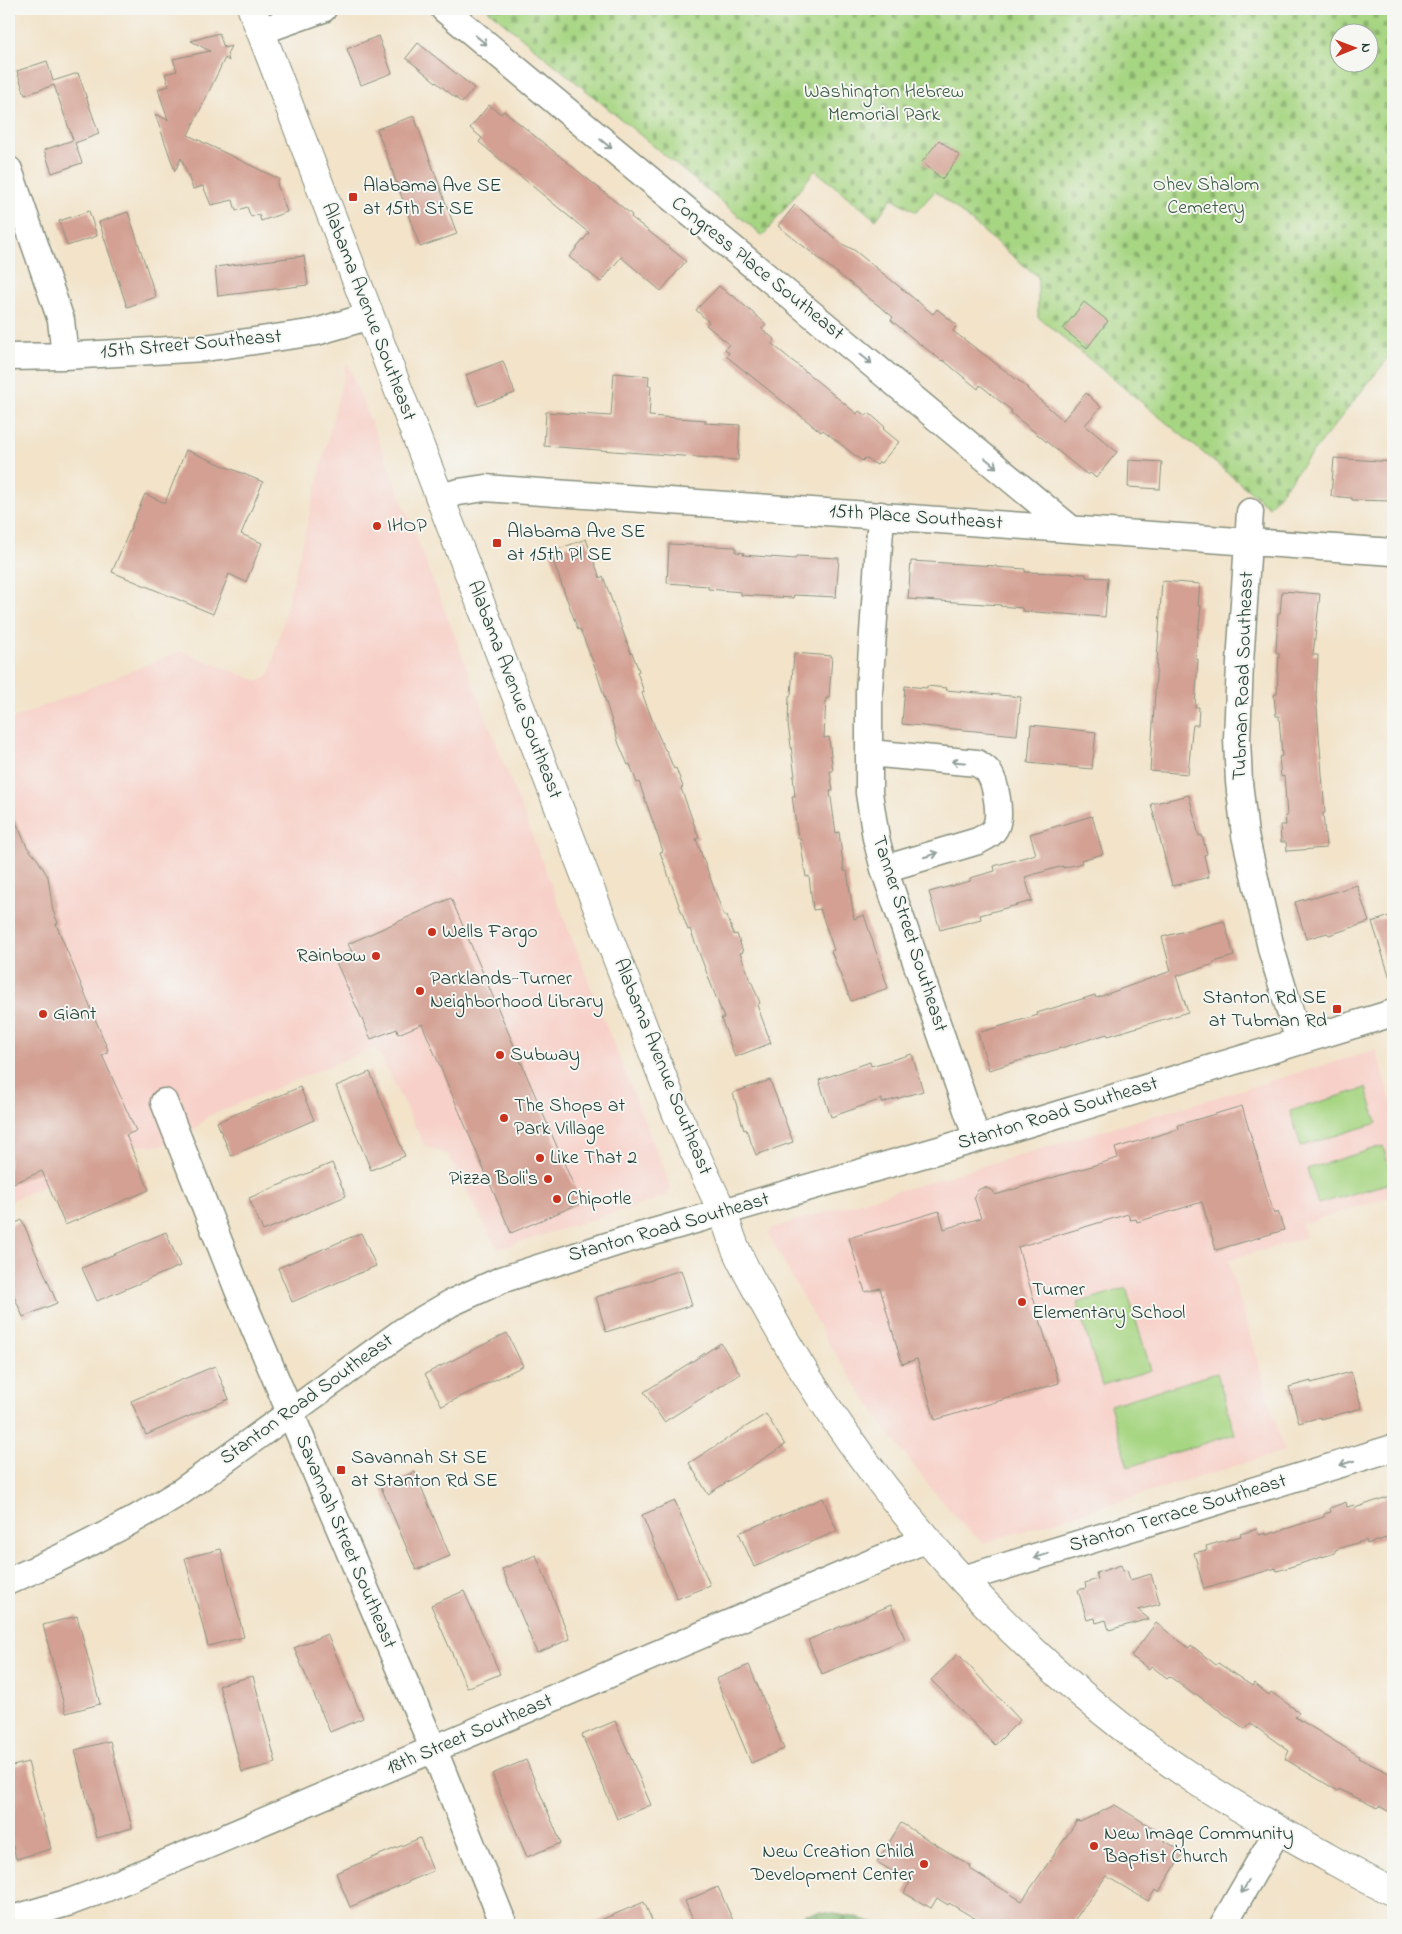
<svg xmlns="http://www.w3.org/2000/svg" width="1402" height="1934" font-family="'Indie Flower',sans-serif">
<defs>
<pattern id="forest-firs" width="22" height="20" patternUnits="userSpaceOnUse" patternTransform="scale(1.25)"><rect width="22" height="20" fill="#85b771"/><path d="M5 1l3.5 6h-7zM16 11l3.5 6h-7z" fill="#6c965e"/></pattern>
<pattern id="cemetery-stones" width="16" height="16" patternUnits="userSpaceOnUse" patternTransform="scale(1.25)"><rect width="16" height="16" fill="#a7d683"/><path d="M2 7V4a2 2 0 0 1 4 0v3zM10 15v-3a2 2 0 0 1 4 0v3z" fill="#87af6c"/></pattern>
</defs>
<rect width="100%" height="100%" fill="#f6f6f2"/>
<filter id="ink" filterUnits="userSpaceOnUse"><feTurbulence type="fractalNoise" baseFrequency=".02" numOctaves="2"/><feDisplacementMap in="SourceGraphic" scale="10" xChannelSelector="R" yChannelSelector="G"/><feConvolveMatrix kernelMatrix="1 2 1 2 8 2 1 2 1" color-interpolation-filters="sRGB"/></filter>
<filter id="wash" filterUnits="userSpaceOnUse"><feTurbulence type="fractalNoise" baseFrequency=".0096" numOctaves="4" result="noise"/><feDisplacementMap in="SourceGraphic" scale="20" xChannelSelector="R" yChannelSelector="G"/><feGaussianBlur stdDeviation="1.12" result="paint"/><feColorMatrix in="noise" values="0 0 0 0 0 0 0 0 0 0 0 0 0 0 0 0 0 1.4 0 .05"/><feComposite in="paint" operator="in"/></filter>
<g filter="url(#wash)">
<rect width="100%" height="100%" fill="#f2e3c9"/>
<!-- built -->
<path fill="#f7d1c9" d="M347 362 385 457 592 990 671 1187 664 1197 498 1249 448 1155 424 1145 376 1047 208 1116 190 1133 161 1146H130L9 1202V720L181 651 258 681 270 674Z
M1376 1050 1393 1108V1196L1302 1224 1305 1238 1228 1260 1284 1451 983 1543 963 1525 929 1486 884 1427 827 1341 768 1234 772 1228Z"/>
<!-- grass -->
<path fill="#a7d683" stroke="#638a5c" d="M1366 1088 1377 1123 1301 1146 1290 1111Z
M1383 1146 1393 1182 1318 1204 1307 1169Z
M1126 1288 1151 1370 1102 1385 1077 1303Z
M1217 1373 1235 1434 1128 1467 1110 1405Z"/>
<!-- forest -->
<path fill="url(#forest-firs)" stroke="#527a52" d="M822 1912 853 1917 885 1925H797L805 1914Z"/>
<!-- cemetery -->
<path fill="url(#cemetery-stones)" stroke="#638a5c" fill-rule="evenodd" d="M487 9H1393V352L1269 507 1038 317V277L935 191 916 212 892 198 876 220 815 170 763 236ZM1340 32H1370V62H1340Z"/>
<g id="blocks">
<!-- building -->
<path fill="#d3a093" d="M219 33 224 48 231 46 227 54 229 61 225 58 188 135 279 179 277 184 287 212 261 221 259 214 251 217 247 207 236 211 233 200 211 205 203 186 193 189 181 158 175 171 155 114 168 120 158 89 169 86 165 74 177 71 173 59 210 51 191 41Z
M378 36 392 73 361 85 347 49Z
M418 43 474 88 462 103 406 58Z
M47 61 53 81 78 73 99 134 75 143 82 163 52 173 44 150 73 140 54 85 25 95 17 71Z
M489 105 501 114 504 111 632 215 631 217 686 261 661 291 621 257 601 282 569 257 589 233 479 142 482 138 470 128Z
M414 116 457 234 420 247 377 129Z
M939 140 960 156 942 179 922 162Z
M795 205 842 244 854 250 933 314 937 309 957 325 953 331 1028 388 1027 389 1063 420 1086 393 1101 407 1085 425 1117 452 1096 478 1090 473 1088 475 1079 468 1011 413 1012 411 980 385 978 389 943 360 942 361 916 341 891 320 893 317 778 226Z
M89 211 97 236 67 246 59 221Z
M128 212 156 297 127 307 99 222Z
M304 256 308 285 218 296 215 267Z
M719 286 731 296 732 295 766 324 762 329 775 340 772 344 857 414 859 411 866 416 869 413 885 427 883 429 899 442 881 463 879 462 877 465 865 458 862 461 823 430 821 432 726 356 729 353 725 349 729 344 706 325 709 322 696 310Z
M1084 302 1108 321 1087 348 1063 329Z
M503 361 515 393 478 406 466 375Z
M614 373 649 376 648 386H651L649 416 706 420 704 423 740 425 738 460 544 446 546 412 611 416Z
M186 450 263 482 241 534 262 543 246 582 229 574 213 614 112 572 145 494 165 503Z
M1334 458 1393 462V501L1352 500V498L1331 496Z
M1129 460 1162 462 1160 489 1128 487Z
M586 539 600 578 603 576 631 654 632 653 639 671 637 672 644 692 642 693 656 730 665 750H666L674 769 676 768 683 787 681 788 699 838 696 839 724 916H727L734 935 737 934 743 952 740 953 760 1003 757 1005 771 1043 735 1057 721 1018H724L690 929 688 930 660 852 663 851 639 782 637 783 630 764 628 765 619 744 595 667 580 629 578 630 550 552Z
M669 544 736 547V552L744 553 743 555 795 559 796 556 839 558 836 597 794 595 793 598 741 595V592L708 589V586L667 583Z
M911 561 996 566V567L1025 569V572L1086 574V577L1108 578 1105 617 1022 611V608L1000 606 1001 605 908 599Z
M1162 581 1200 584 1198 606H1201L1195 659H1198L1195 707H1199L1198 725H1193L1192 731 1188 774 1150 771Z
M1282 591 1320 594 1313 655H1318L1316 696 1325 813H1323L1326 848 1287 851 1286 842H1281L1280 825H1286L1285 816H1287L1284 776 1281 777 1279 757 1282 756 1279 716H1276L1274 695 1277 694 1279 653 1276 652 1278 613H1280Z
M794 653 832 656 829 698H826L824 738 829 737 831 756 833 771H830L833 791H830L836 833 839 832 844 871H847L854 919 864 915 888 988 851 1001 831 951 834 950 820 909 813 910 809 876 806 877 800 838H798L792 796H795L793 776H795L788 724 789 696 791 695Z
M905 686 927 688V686L947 688 946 690 1021 697 1017 735 902 724Z
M1031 725 1096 732 1092 769 1028 763Z
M1189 795 1199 836 1202 835 1207 854 1204 855 1209 877 1172 886 1151 804Z
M9 806 27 847 38 860 48 877 53 911 58 923 56 924 108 1050H107V1053L102 1055 136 1131 126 1135 149 1190 65 1225 42 1171 9 1185Z
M1092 816 1103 854 1081 860 1082 863 1063 868V866L1025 877 1032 901 980 915 981 919 940 930 929 892 970 881V878L995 871 994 866 1036 854 1030 834Z
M1357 885 1369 922 1329 935 1327 933 1306 939 1295 902 1316 896 1317 897Z
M451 898 581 1203 511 1233 422 1024 398 1034 397 1029 371 1039 335 960 352 952 348 944Z
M1393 915V977L1390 978 1372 922Z
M1224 921 1234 956 1214 962V964L1176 976 1188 1012 1108 1036 1107 1034 989 1070 978 1033 1038 1015 1037 1013 1095 995 1096 998 1171 971 1162 937Z
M912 1054 923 1091 882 1103V1099L831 1117 819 1080 870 1062 871 1066Z
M370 1072 405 1156 371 1170 336 1086Z
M770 1080 793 1142 756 1155 746 1129 744 1130 733 1093Z
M300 1087 314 1120 231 1156 217 1122Z
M1242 1106 1274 1214 1278 1212 1284 1230 1216 1250 1202 1202 1137 1222 1136 1219 1130 1220 1128 1214 1018 1247 1059 1383 935 1420 917 1359 902 1364 880 1288 865 1292 849 1238 939 1211 944 1229 981 1218 974 1197 978 1190 984 1187 993 1191 995 1195 1118 1158 1115 1148 1179 1129 1178 1125Z
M332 1163 346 1196 263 1231 249 1198Z
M22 1220 57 1303 23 1317 9 1284V1226Z
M166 1232 180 1266 97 1301 82 1268Z
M361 1233 376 1266 292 1302 278 1268Z
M681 1270 692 1305 606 1332 596 1297Z
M507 1333 523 1366 442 1406 425 1374Z
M721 1343 740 1374 664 1422 644 1392Z
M215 1366 229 1399 146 1435 131 1401Z
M1351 1372 1362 1408 1321 1419V1417L1299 1423 1289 1387 1311 1381V1383Z
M766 1414 785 1445 708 1494 689 1463Z
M415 1472 450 1556 416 1570 381 1487Z
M1393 1495V1536L1367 1544 1366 1540 1335 1550V1553L1277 1571 1276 1568 1204 1589 1194 1553 1207 1550 1206 1546 1241 1536 1240 1534 1257 1529 1259 1535 1266 1533V1535L1324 1517V1514L1331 1512 1330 1508 1346 1502 1347 1507 1354 1505 1355 1508Z
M823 1498 837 1531 754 1567 739 1533Z
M675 1501 710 1585 677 1599 642 1515Z
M221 1549 244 1637 208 1646 185 1558Z
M536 1555 570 1639 537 1653 502 1569Z
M1121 1565 1123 1571 1127 1570 1130 1580 1151 1574 1160 1604 1138 1610 1149 1619 1109 1630 1106 1620 1096 1623 1095 1618 1087 1620 1078 1590 1086 1588 1085 1583 1098 1579 1096 1573Z
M464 1591 500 1674 467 1688 431 1605Z
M891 1605 905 1639 822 1674 808 1640Z
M77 1616 100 1704 66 1713 43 1625Z
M1156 1623 1189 1648 1191 1645 1216 1665 1218 1663 1252 1686 1254 1683 1269 1695 1271 1692 1299 1712 1295 1717 1359 1756 1358 1758 1393 1775V1814L1379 1806 1377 1808 1339 1789 1338 1791 1303 1770 1285 1759 1289 1751 1250 1723 1245 1729 1196 1694 1194 1695 1169 1676 1167 1678 1151 1666 1149 1669 1131 1656Z
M327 1634 363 1718 330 1732 294 1648Z
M958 1654 1020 1720 995 1745 931 1680Z
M749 1665 784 1749 751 1763 716 1679Z
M253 1676 276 1763 242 1772 219 1685Z
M615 1721 651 1805 617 1819 582 1735Z
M110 1741 132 1828 97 1838 75 1750Z
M526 1760 561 1843 527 1857 492 1774Z
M28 1762 51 1849 16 1859 9 1830V1767Z
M1115 1805 1166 1836 1163 1840 1184 1852 1159 1892 1155 1890 1148 1901 1106 1876 1071 1925H986L949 1903 948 1905 937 1898 931 1908 904 1893 910 1882 877 1862 901 1823 971 1866 970 1869 1022 1901 1077 1821 1080 1822Z
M420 1838 433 1871 350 1907 336 1873Z
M718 1887 735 1925H695L685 1901Z
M644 1902 654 1925H589Z"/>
</g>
</g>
<g filter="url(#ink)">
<use href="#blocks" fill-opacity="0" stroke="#88907e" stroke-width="1"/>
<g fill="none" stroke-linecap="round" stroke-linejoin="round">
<defs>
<path id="minor" d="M444 9 1071 529
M261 31 323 9
M9 170 61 320 65 356
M9 357 65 356 205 348 316 332 370 316
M439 497 459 492 485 488 1393 552
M1250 512 1240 663 1237 739 1239 782 1245 835 1272 952 1299 1041
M881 515 869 692V793L876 838 884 869 977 1139
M869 753 977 763C981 766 987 769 989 773 996 783 1001 815 996 826 993 834 985 837 978 841L884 869
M164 1102 238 1290 434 1750 504 1925
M963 1579 1393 1448
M9 1581C69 1555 126 1526 182 1491L403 1331 451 1303 501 1280 622 1241 977 1139 1393 1013
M9 1920 70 1902 107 1888 927 1539
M1223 1925 1278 1830"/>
<path id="major" d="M252 9 676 1112C691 1145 707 1178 722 1211 727 1223 730 1235 735 1247 743 1267 755 1286 765 1305 869 1494 1019 1662 1198 1782 1235 1806 1273 1827 1311 1848 1338 1863 1365 1879 1393 1892"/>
</defs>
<!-- minor casing -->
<use href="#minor" stroke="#88907e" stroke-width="29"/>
<!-- major casing -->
<use href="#major" stroke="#88907e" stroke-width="30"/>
<!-- minor -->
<use href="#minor" stroke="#fff" stroke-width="26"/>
<!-- major -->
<use href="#major" stroke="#fff" stroke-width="28"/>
</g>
<!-- one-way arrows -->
<defs><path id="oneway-shaft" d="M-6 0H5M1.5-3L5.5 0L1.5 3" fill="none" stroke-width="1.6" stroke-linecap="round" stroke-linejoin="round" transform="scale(1.25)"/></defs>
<g stroke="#8f9e9a">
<use href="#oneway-shaft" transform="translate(481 40) rotate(40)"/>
<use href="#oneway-shaft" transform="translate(606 144) rotate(39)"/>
<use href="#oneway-shaft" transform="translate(866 359) rotate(39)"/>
<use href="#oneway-shaft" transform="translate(991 463) rotate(40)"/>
<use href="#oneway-shaft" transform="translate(959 762) rotate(-175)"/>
<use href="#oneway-shaft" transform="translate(931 855) rotate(-17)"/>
<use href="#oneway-shaft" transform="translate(1347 1463) rotate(163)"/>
<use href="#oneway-shaft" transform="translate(1041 1556) rotate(163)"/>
<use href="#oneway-shaft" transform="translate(1245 1887) rotate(120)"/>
</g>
</g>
<!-- markers -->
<g fill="#c8321e" stroke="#f6f6f2" stroke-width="2">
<rect x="348" y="192" width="10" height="10" rx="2.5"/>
<circle cx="377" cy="526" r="5"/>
<rect x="492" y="538" width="10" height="10" rx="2.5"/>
<circle cx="432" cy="932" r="5"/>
<circle cx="376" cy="956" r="5"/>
<circle cx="420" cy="991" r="5"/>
<rect x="1332" y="1004" width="10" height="10" rx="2.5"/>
<circle cx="43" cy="1014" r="5"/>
<circle cx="500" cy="1055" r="5"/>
<circle cx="504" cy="1118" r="5"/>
<circle cx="540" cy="1158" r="5"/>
<circle cx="548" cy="1179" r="5"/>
<circle cx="557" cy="1199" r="5"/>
<circle cx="1022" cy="1302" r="5"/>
<rect x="336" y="1465" width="10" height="10" rx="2.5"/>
<circle cx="1094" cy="1846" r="5"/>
<circle cx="924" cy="1864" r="5"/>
</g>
<g text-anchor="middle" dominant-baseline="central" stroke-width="4" stroke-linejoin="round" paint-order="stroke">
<!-- park labels -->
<g font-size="20" fill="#3a5c44" stroke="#f6f6f2">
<text x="884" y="92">Washington Hebrew<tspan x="884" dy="23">Memorial Park</tspan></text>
<text x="1206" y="185">Ohev Shalom<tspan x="1206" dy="23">Cemetery</tspan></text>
</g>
<!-- poi labels -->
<g font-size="20" fill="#1f3d34" stroke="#f6f6f2" text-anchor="start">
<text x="363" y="186">Alabama Ave SE<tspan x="363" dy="23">at 15th St SE</tspan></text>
<text x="387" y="526">IHOP</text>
<text x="507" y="532">Alabama Ave SE<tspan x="507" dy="23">at 15th Pl SE</tspan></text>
<text x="442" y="932">Wells Fargo</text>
<text x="366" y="956" text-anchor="end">Rainbow</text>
<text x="430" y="979">Parklands-Turner<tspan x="430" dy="23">Neighborhood Library</tspan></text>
<text x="1327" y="998" text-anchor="end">Stanton Rd SE<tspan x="1327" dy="23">at Tubman Rd</tspan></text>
<text x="53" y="1014">Giant</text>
<text x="510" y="1055">Subway</text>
<text x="514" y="1106">The Shops at<tspan x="514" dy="23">Park Village</tspan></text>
<text x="550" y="1158">Like That 2</text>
<text x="538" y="1179" text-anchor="end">Pizza Boli's</text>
<text x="567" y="1199">Chipotle</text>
<text x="1032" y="1290">Turner<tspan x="1032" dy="23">Elementary School</tspan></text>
<text x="351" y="1458">Savannah St SE<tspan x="351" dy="23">at Stanton Rd SE</tspan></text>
<text x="1104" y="1834">New Image Community<tspan x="1104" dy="23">Baptist Church</tspan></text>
<text x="914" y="1852" text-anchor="end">New Creation Child<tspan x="914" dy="23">Development Center</tspan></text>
</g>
<!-- street labels -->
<g font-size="20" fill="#1f3d34" stroke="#f6f6f2">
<text transform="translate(757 269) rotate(39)">Congress Place Southeast</text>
<text transform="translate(368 312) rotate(69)">Alabama Avenue Southeast</text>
<text transform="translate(191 345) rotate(-5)">15th Street Southeast</text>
<text transform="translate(916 518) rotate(4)">15th Place Southeast</text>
<text transform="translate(1244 676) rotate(-88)">Tubman Road Southeast</text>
<text transform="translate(514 690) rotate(69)">Alabama Avenue Southeast</text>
<text transform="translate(909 934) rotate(72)">Tanner Street Southeast</text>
<text transform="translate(662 1067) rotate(68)">Alabama Avenue Southeast</text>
<text transform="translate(1058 1114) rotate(-17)">Stanton Road Southeast</text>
<text transform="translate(669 1228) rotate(-16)">Stanton Road Southeast</text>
<text transform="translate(307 1400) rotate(-36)">Stanton Road Southeast</text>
<text transform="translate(1178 1514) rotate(-17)">Stanton Terrace Southeast</text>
<text transform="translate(345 1542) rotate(67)">Savannah Street Southeast</text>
<text transform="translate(470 1735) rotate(-23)">18th Street Southeast</text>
</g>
</g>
<!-- margin -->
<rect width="1402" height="1934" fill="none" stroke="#f6f6f2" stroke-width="30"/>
<!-- north arrow -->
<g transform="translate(1354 48) rotate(89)"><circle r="24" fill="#f6f6f2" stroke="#a0aca6"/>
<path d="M0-4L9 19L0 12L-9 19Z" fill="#c8321e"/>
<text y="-8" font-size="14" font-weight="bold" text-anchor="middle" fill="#1f3d34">N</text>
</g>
</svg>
